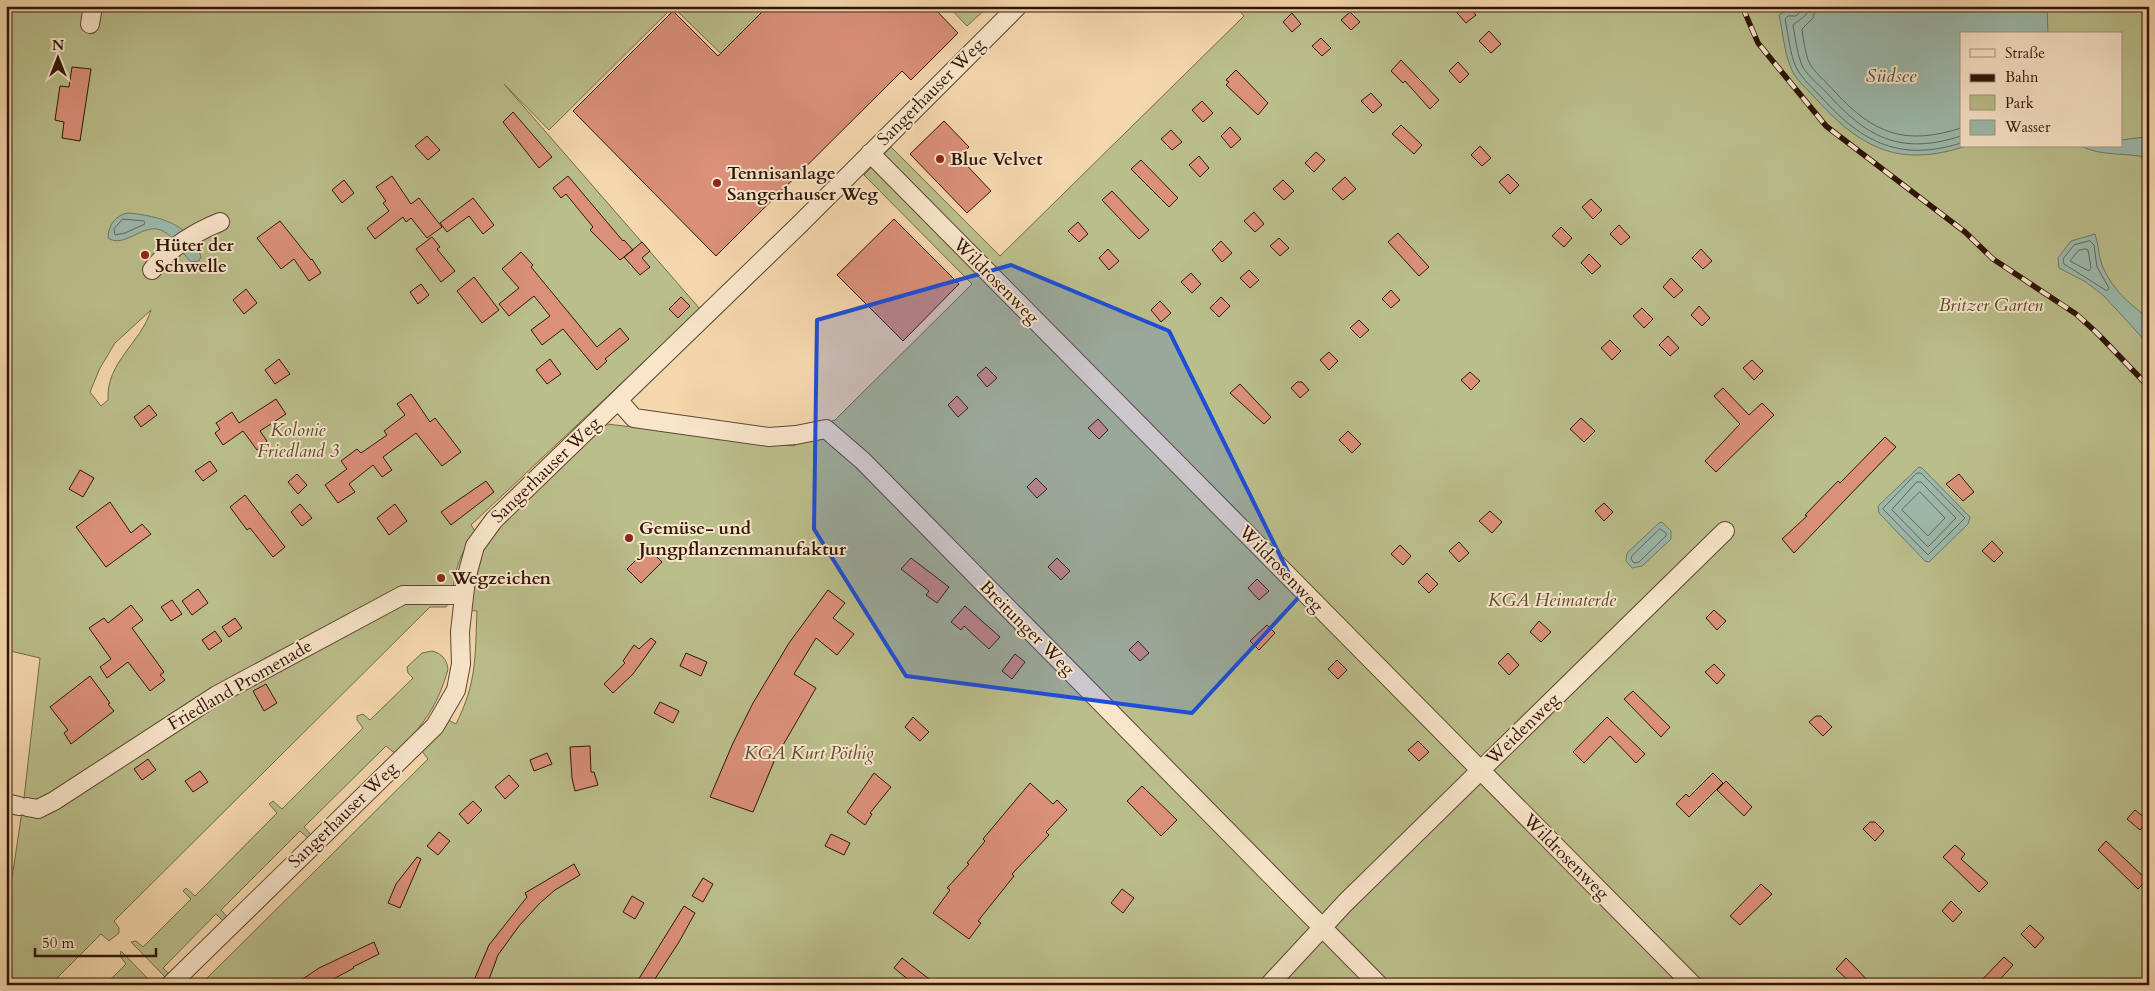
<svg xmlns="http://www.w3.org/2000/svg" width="2155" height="991" font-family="Cardo,serif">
<rect width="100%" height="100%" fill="#f5d7ad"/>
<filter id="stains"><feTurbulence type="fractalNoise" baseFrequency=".004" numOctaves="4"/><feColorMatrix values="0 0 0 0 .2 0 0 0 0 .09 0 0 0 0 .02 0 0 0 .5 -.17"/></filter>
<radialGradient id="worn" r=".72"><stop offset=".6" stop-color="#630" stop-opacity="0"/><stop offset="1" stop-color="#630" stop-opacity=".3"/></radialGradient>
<!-- green -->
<path fill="#babe8b" stroke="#746a49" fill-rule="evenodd" d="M6 6H814L744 76 673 7 549 130 504 84 700 309 471 525 475 531C468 543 461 554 457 568 453 580 454 597 446 607H430L114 921 119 928V933L109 941 101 934 50 985H6V918L24 798 40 658 6 650ZM151 310C141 343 106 362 108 400L101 406 90 392 100 368 115 343Z
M948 6H989L967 26Z
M1235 6H2149V985H200L428 759 421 750 446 719 456 724C477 682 475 657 477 611L466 610 481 550 496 529 607 424 794 446 815 427 835 420 972 284 864 175 891 147 1000 256 1244 16ZM1961 34H2121V146H1961Z
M432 651C441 653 447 659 448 669 438 706 423 725 397 752H393L386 746 304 827 312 836 309 839 300 831 221 910 229 919 225 923 216 914 163 968 169 974 168 980 131 942 136 941 143 947 191 899 183 891 186 888 195 896 277 813 269 804 273 801 282 809 363 728 357 720V716L363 714 370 720 413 678 408 673 407 667 422 653Z
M121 951 154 985H105L126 964 120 956Z"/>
<!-- water -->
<path fill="#9cb9ac" stroke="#70776a" d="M1799 6H2047L2048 34H1961V146H1966C1900 168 1862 149 1817 100 1809 90 1795 80 1791 68 1784 52 1783 32 1779 15L1789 9 1793 12Z
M2145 137 2149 140V158C2126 152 2102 157 2081 146H2121V140Z
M128 213C159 216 192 224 201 257L199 261 191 262C180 251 176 237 161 230 143 223 124 249 108 238 108 225 116 215 128 213Z
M2095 234C2099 245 2098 255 2102 265 2113 291 2128 302 2149 319V345L2104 296 2086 282 2059 268 2058 258 2071 241Z
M1919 467 1922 468 1970 517 1968 524 1929 562 1925 561 1879 513 1878 506Z
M1662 522 1671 531V539L1642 566 1632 568 1626 561 1627 553 1659 523Z"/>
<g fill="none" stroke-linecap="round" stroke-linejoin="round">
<!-- shore -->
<path stroke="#66675a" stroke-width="1" d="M1802 6 1801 11 1796 16H1788L1785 19C1788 32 1790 55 1796 67 1802 79 1814 89 1823 99 1863 143 1901 162 1961 143
M1808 6 1806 15 1793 25C1795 37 1797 52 1801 63 1805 74 1818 84 1826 92 1866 137 1900 156 1961 136
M1816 6 1813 18 1802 29C1803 39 1805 50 1808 60 1812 71 1827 82 1835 92 1874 134 1905 146 1961 128
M123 219 144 221 145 224 125 233 115 235 114 229Z
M2090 241 2094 245 2097 267 2109 288 2107 291 2064 264 2063 259 2074 245Z
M2085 249 2088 250 2091 268 2089 271 2070 261 2078 251Z
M1917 473H1921L1965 518 1928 555 1883 509Z
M1917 482H1921L1956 518 1928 547 1892 510Z
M1920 492 1945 518 1928 536 1902 510Z
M1660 529 1666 533V536L1639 562 1634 563 1631 559 1632 556Z"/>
</g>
<!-- building -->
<path fill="#db907a" stroke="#2f1507" d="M768 6H932L958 33 911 80 902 71 716 256 573 111 673 11 718 56Z
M1451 6H1468L1476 15 1466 23Z
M1350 12 1360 22 1351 30 1341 20Z
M1292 13 1301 24 1292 32 1283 22Z
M1489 31 1501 44 1491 53 1479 41Z
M1321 38 1331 48 1322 56 1312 46Z
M1401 60 1439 100 1430 109 1405 81 1403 83 1391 71Z
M1458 62 1469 74 1460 83 1449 71Z
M72 67 91 69 80 141 62 138 64 122 55 120 60 86 69 87Z
M1236 70 1268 103 1258 115 1226 85 1229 82 1226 80Z
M1371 93 1382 105 1373 113 1361 101Z
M1202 101 1213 113 1203 122 1192 110Z
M513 112 552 157 539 168 503 122Z
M944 121 969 147 959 157 991 191 967 213 910 154Z
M1401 125 1422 145 1414 154 1392 134Z
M1230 127 1241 139 1231 148 1221 136Z
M1171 130 1182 142 1172 150 1161 139Z
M427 136 440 150 428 160 415 146Z
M1480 146 1491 158 1482 166 1471 155Z
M1316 152 1325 160 1314 172 1305 163Z
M1199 156 1209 168 1200 177 1189 165Z
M1141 160 1178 198 1169 207 1131 169Z
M1508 174 1519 185 1510 194 1499 182Z
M392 176 411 204 419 198 442 227 427 238 411 218 406 222 403 217 375 239 367 228 389 211 383 203 386 201 376 187Z
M568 176 623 241 624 240 633 250 620 260 590 230 593 227 566 194 561 198 553 188Z
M1345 177 1356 189 1343 200 1332 189Z
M344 180 354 193 342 203 332 190Z
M1283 180 1294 191 1284 200 1273 189Z
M1112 191 1149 230 1139 239 1102 200Z
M473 198 494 225 483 234 469 216 447 232 440 223Z
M1591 199 1602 210 1593 219 1582 207Z
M1254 212 1264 224 1255 232 1244 221Z
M894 219 959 284 903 341 837 275Z
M280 221 311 260 312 259 321 273 309 281 294 259 281 269 257 238Z
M1078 222 1088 234 1079 242 1068 231Z
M1619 225 1630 237 1621 245 1610 234Z
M1561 227 1572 238 1564 247 1552 236Z
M1398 233 1429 267 1419 276 1388 242Z
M432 237 440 247 437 249 455 271 441 282 416 249Z
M1279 238 1289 248 1280 256 1270 246Z
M1221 241 1232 253 1222 262 1212 250Z
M642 242 650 251 642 258 650 267 640 275 624 257Z
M1108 249 1119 261 1109 270 1099 258Z
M1701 249 1712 261 1703 269 1692 258Z
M521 252 533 265 531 267 597 347 620 328 629 339 605 359 607 361 597 370 563 329 542 345 531 330 550 316 534 296 509 316 499 304 519 288 502 269Z
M1589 254 1601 266 1592 274 1581 263Z
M1249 270 1259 280 1250 288 1240 278Z
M1191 273 1201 284 1192 293 1181 282Z
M474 277 499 310 482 323 457 291Z
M1671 278 1683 290 1674 298 1663 287Z
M421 284 429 295 418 304 410 292Z
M246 289 257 303 244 314 233 300Z
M1391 290 1400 300 1391 308 1382 299Z
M681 297 690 306 678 318 669 309Z
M1221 297 1230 306 1219 317 1210 308Z
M1160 301 1171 313 1161 322 1151 310Z
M1699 306 1710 318 1702 326 1691 315Z
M1642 308 1653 319 1644 328 1633 316Z
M1359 320 1369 330 1360 338 1350 328Z
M1668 336 1679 348 1670 356 1659 345Z
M1610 340 1621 351 1612 360 1601 348Z
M1329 352 1338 361 1329 370 1320 360Z
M279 359 290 374 275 384 265 370Z
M550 359 561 374 547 384 536 370Z
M1752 360 1763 371 1754 380 1743 368Z
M986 367 997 378 987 387 977 375Z
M1470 372 1480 381 1471 390 1461 380Z
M1297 382H1302L1309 390 1300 398 1291 388Z
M1240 384 1271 417 1264 424 1230 393Z
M1723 388 1749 415 1762 403 1774 415 1716 472 1705 461 1740 424 1714 396Z
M411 394 430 422 435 418 461 452 442 466 416 433 383 457 392 470 382 477 373 465 349 484 355 492 338 503 325 485 347 469 341 461 357 449 361 453 387 435 384 431 405 415 397 404Z
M957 396 968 408 958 417 948 405Z
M276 399 286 414 260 431 267 441 257 450 243 431 223 445 215 433 220 429 216 423 232 412 239 423Z
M149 405 157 415 141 427 134 417Z
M1581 418 1595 431 1584 442 1570 429Z
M1098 419 1108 430 1099 439 1088 428Z
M1348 431 1361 444 1352 453 1339 440Z
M1885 437 1896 447 1794 553 1782 539 1807 516 1805 515 1838 481 1840 483Z
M210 461 217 471 203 481 195 471Z
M80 470 94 478 83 497 69 489Z
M297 474 307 485 298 494 288 482Z
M1959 474 1974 492 1963 501 1946 484Z
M1036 478 1047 489 1037 498 1027 487Z
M486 481 494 492 451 525 441 512Z
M245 495 285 547 273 557 250 528 247 530 230 507Z
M110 502 131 533 142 524 151 534 106 567 76 527Z
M1604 503 1613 512 1604 521 1595 511Z
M300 504 312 518 302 526 291 512Z
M395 504 407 521 389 535 377 518Z
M1490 511 1502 522 1492 533 1479 521Z
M1992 541 2003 553 1994 562 1982 551Z
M1459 542 1469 553 1459 562 1449 551Z
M1400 545 1411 556 1403 565 1391 554Z
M648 548 662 562 641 583 627 569Z
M911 558 949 587 937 603 926 595 929 591 901 569Z
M1057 558 1070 571 1061 580 1048 567Z
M1427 573 1438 584 1429 593 1418 582Z
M1257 579 1269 591 1259 600 1248 588Z
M198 589 208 603 192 615 182 601Z
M828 590 845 603 833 618 854 634 837 655 816 638 794 674 816 688 775 759 753 812 710 797 733 743 753 703 789 643Z
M172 600 182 614 171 621 161 607Z
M131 605 143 620 132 628 164 672 160 675 165 680 150 691 128 662 107 678 100 667 111 659 89 628 104 618 108 623Z
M965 606 1000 637 989 649 964 626 961 630 951 622Z
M1714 610 1726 621 1717 630 1706 618Z
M235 618 242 628 229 637 222 627Z
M1539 621 1551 632 1541 642 1530 632Z
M1267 625 1275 633 1259 650 1250 641Z
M215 631 222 641 209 650 202 640Z
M651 638 656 642 633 674 613 693 604 684 625 663 623 661 634 645 639 649Z
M1138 641 1149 653 1140 661 1129 650Z
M686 653 707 662 701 676 680 666Z
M1508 653 1519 665 1509 675 1498 663Z
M1015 654 1025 662 1012 679 1002 671Z
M1337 660 1347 670 1338 679 1328 669Z
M1714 664 1725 675 1717 684 1705 672Z
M90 676 110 703 108 704 114 711 71 744 64 733 68 730 50 707Z
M266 684 277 703 264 711 253 691Z
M1633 691 1670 727 1661 737 1624 699Z
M660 702 679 711 673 723 654 713Z
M1816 716H1821L1832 727 1823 736 1809 722Z
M913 717 929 732 920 741 905 727Z
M1607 717 1645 754 1636 763 1610 736 1584 763 1573 752Z
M1418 741 1429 752 1419 761 1408 750Z
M590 746 591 772H594L598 785 575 791 572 778 570 747Z
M547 753 552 764 534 771 530 760Z
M148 759 156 770 142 780 134 769Z
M200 771 208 782 193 792 185 781Z
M874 773 891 787 870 813 872 814 865 825 847 812Z
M1713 773 1723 783 1689 817 1676 804 1686 794 1689 797Z
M509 775 519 786 505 799 495 787Z
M1726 781 1752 807 1744 816 1717 790Z
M1030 783 1053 804 1057 800 1067 810 1046 832 1049 835 1012 874 1014 876 978 921 981 923 969 939 933 913 950 890 947 888 969 864 967 863 985 841 983 839Z
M1142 786 1177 820 1161 836 1127 801Z
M473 801 482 810 468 824 459 814Z
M2135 810 2148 820 2140 830 2127 819Z
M1870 822H1875L1884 831 1875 841 1863 829Z
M439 832 450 841 438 855 427 846Z
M831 834 850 843 844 855 825 846Z
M2106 841 2147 880 2138 889 2098 850Z
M1955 845 1965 854 1961 859 1988 883 1979 892 1943 857Z
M417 857 421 859 400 908 388 903 396 884Z
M574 864 580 875 555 890 540 903 519 926 498 955 487 985H472L489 945 527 897 525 893Z
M703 878 713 884 703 902 692 896Z
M1761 884 1772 894 1740 925 1730 916Z
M1122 889 1134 898 1123 913 1111 903Z
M632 896 644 903 635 919 623 912Z
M1951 901 1962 912 1953 922 1942 911Z
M684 906 695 913 679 942 651 985H635Z
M2030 925 2044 938 2035 948 2021 934Z
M374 942 379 954 353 967 354 968 322 985H294L319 968Z
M2004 957 2013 965 1995 985H1977Z
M902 958 937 985H915L894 968Z
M1846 958 1853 965 1872 985H1853L1836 969Z"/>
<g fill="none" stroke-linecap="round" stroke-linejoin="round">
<defs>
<path id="minor" d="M90 24 93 6
M870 153 1693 985
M152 270C170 247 193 233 220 222
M618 400 634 418 769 437 796 435 826 429 863 461 1379 985
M6 803 19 806
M27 807 38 809 54 801 217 695 403 595H464
M170 985 435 726 456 690 461 664 460 632 466 579 475 546 494 520 800 224 1018 6
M1269 985 1345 903 1725 531"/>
</defs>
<!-- minor casing -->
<use href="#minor" stroke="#604630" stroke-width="20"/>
<!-- minor -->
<use href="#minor" stroke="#f8e5ca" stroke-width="18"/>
<defs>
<path id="rail" d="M1742 6 1758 43 1826 126 1965 232 1993 259 2076 314 2096 332 2149 387"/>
</defs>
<!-- rail casing -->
<use href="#rail" stroke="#2f1507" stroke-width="5.5"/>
<!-- rail -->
<use href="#rail" stroke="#f8e5ca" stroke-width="4" stroke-dasharray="11" stroke-linecap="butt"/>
</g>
<!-- marked area -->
<path fill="#1d4ed8" fill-opacity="0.2" stroke="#1d4ed8" stroke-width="4" stroke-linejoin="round" d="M1011 265 1169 331 1300 596 1192 713 906 676 814 529 817 320Z"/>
<!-- markers -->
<g fill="#8f2418" stroke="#f8e5ca" stroke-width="2">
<circle cx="940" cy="159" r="5"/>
<circle cx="717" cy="183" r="5"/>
<circle cx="145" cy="255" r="5"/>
<circle cx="629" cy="538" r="5"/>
<circle cx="441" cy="578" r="5"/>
</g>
<g text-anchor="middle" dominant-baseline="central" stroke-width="4" stroke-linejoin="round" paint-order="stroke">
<!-- street labels -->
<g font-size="18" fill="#2f1507" stroke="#f8e5ca">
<text transform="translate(931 92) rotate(-45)">Sangerhauser Weg</text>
<text transform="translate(996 281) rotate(45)">Wildrosenweg</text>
<text transform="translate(546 470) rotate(-44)">Sangerhauser Weg</text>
<text transform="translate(1281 569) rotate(46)">Wildrosenweg</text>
<text transform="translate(1027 628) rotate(45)">Breitunger Weg</text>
<text transform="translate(240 685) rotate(-30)">Friedland Promenade</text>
<text transform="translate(1523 729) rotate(-44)">Weidenweg</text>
<text transform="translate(343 815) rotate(-44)">Sangerhauser Weg</text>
<text transform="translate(1566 857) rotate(45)">Wildrosenweg</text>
</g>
<!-- poi labels -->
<g font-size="18" font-weight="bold" fill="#2f1507" stroke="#f8e5ca" text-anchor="start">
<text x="950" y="159">Blue Velvet</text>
<text x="727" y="173">Tennisanlage<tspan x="727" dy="21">Sangerhauser Weg</tspan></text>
<text x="155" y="245">Hüter der<tspan x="155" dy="21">Schwelle</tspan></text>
<text x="639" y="528">Gemüse- und<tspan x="639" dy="21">Jungpflanzenmanufaktur</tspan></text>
<text x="451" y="578">Wegzeichen</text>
</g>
<!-- park labels -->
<g font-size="18" font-style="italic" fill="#59482f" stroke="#f8e5ca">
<text x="1991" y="305">Britzer Garten</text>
<text x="298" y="430">Kolonie<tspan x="298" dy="21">Friedland 3</tspan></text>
<text x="1552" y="600">KGA Heimaterde</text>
<text x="809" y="753">KGA Kurt Pöthig</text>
</g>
<!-- water labels -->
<g font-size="19" font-style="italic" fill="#554e41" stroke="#f8e5ca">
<text x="1891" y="76">Südsee</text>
</g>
</g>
<!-- margin -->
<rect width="2155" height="991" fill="none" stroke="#f5d7ad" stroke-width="25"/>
<rect x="8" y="8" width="2140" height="976" fill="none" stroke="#2f1507" stroke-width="2.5"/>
<rect x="12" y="12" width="2130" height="966" fill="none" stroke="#2f1507"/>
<!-- legend -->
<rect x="1960" y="32" width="162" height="115" fill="#f8e5ca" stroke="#a8927c"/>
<rect x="1970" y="49" width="25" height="8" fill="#f8e5ca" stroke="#a8927c"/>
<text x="2005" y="58" font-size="15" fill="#2f1507">Straße</text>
<rect x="1970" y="74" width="25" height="8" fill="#2f1507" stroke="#a8927c"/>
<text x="2005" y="82" font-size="15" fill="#2f1507">Bahn</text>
<rect x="1970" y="95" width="25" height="15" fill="#babe8b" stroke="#a8927c"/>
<text x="2005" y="108" font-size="15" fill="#2f1507">Park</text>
<rect x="1970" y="120" width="25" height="15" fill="#9cb9ac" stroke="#a8927c"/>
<text x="2005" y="132" font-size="15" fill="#2f1507">Wasser</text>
<!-- north arrow -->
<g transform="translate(58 58)" stroke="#f8e5ca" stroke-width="4" paint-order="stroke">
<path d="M0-4L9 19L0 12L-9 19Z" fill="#2f1507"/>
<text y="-8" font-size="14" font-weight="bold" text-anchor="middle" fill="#2f1507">N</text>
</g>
<!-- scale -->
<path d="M35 948v8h121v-8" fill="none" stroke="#2f1507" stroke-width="2.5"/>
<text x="42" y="948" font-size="15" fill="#2f1507" stroke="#f8e5ca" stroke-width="4" paint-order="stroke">50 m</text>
<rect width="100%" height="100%" filter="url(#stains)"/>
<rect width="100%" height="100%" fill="url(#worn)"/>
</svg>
